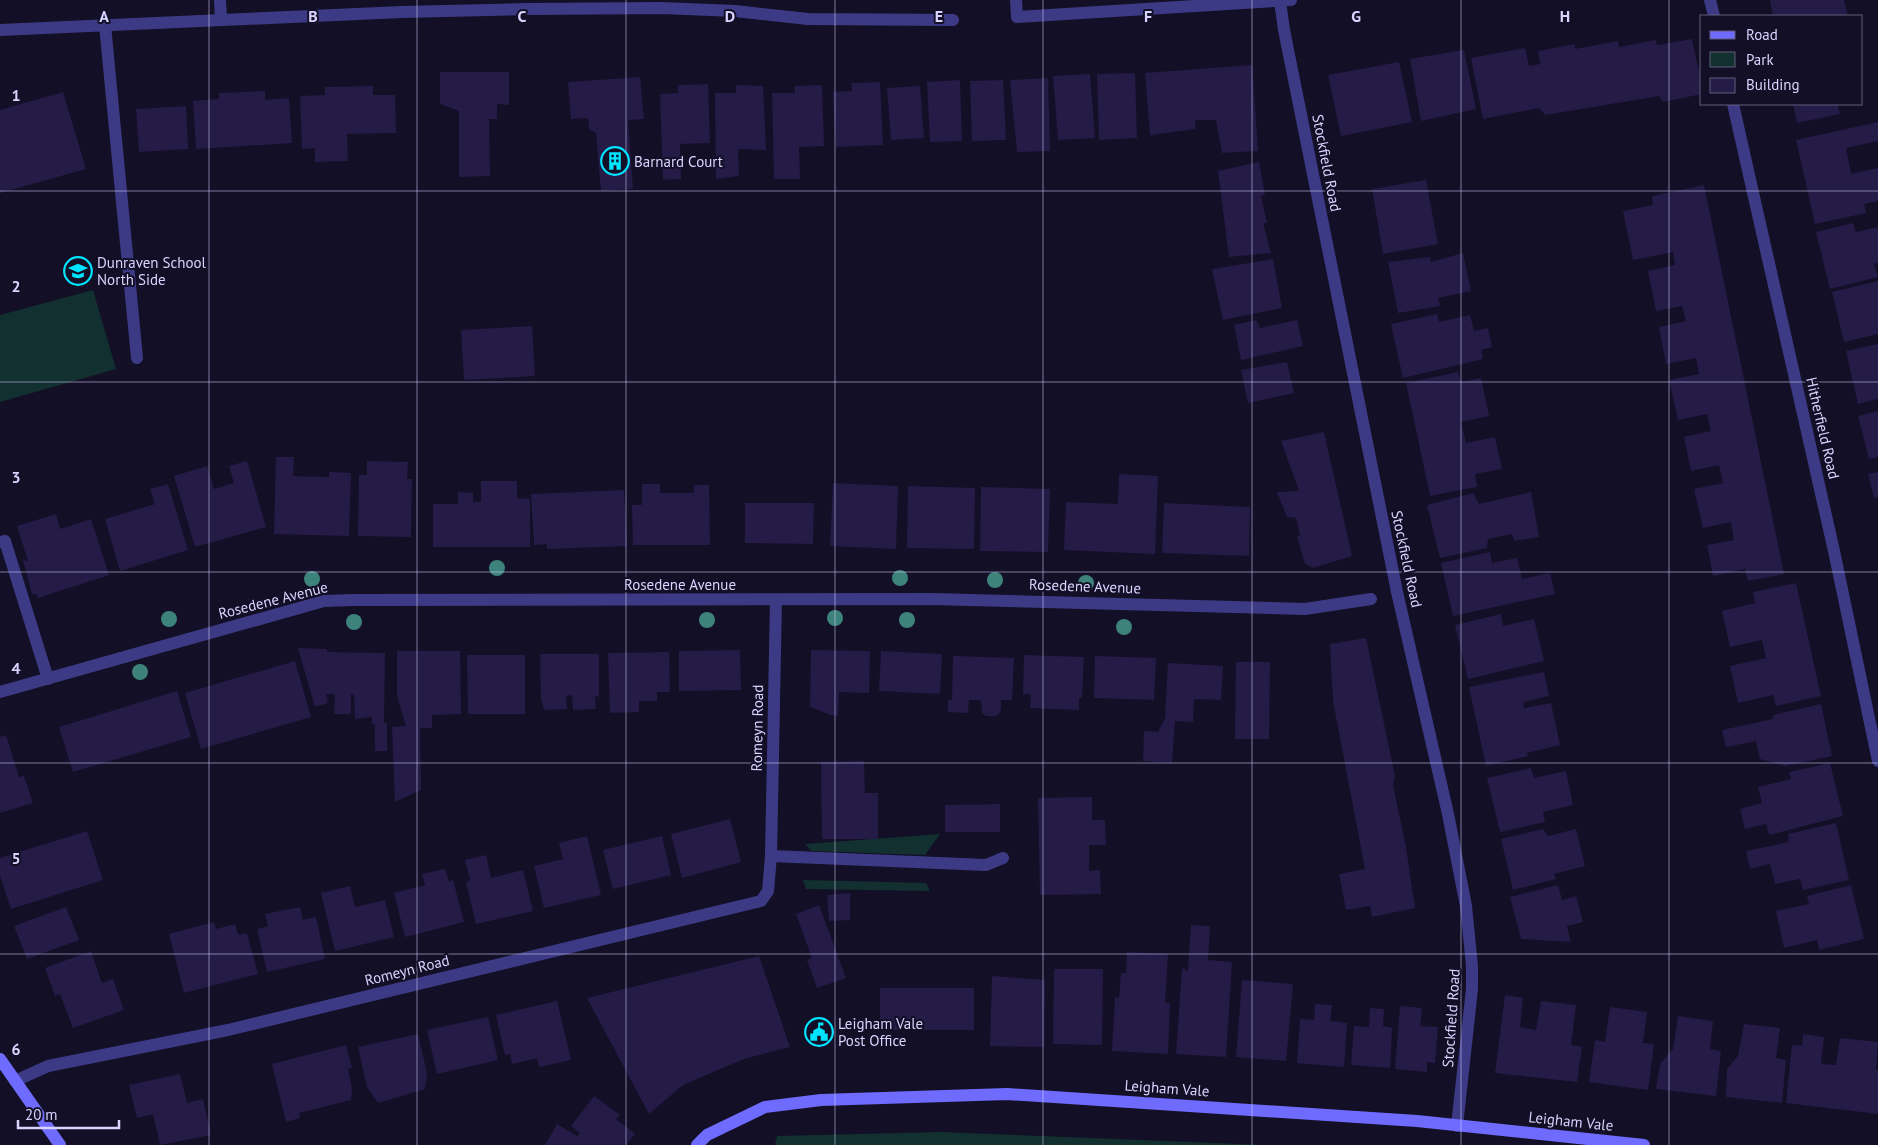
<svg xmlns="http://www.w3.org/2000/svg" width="1878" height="1145" font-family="'PT Sans',sans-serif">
<rect width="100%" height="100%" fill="#130f26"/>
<!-- green -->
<path fill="#12302f" d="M93 290 116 369 0 402V315Z
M940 834 925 855 811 851 805 844Z
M803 880 926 883 930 891 806 889Z
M941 1132 1266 1145H775L777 1136Z"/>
<!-- building -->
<path fill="#241b47" d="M1770 0H1844L1848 16H1773Z
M1692 39 1702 86V94L1663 102 1659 96 1545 115 1539 108 1483 119 1471 58 1525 48 1529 66 1540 64 1538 51 1575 44V49L1618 41 1619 47 1656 40 1657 45Z
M1464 50 1476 109 1421 121 1410 59Z
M1399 62 1412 122 1341 136 1328 75Z
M1252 65 1258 151 1222 153 1216 120H1195L1196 129 1150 135 1145 73Z
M440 72H509V105L497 104V119H489L490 176 459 177V111L440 104Z
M1135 73 1137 138 1099 140 1097 74Z
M1090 74 1095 138 1058 140 1053 76Z
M640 77 644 119 628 120 633 189 601 191 596 133 589 129 588 118 571 119 568 82Z
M1048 78 1050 151 1017 152 1010 80Z
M960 80 962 141 930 142 927 82Z
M1003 80 1006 140 972 141 970 81Z
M880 82 883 145 836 147 833 92 852 91 851 83Z
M708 84 710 143 680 144 681 179 663 180 660 94 678 93V85Z
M736 85 763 86 766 150 738 149 739 176 716 179 715 93H736Z
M822 85 824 146 799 147 800 179H774L772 93H795V86Z
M373 86V95H395L396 133 347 134 348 161 315 162V148L302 149 300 96 325 95V87Z
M920 86 924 138 891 140 887 88Z
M265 91V100L289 98 292 143 196 149 193 101 219 99V93Z
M63 92 86 169 0 193V110Z
M1793 104H1837L1840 114 1797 123Z
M186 106 188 149 139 152 136 109Z
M1878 122V141L1846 148 1851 174 1878 168V201L1864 204 1866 213 1815 224 1796 140Z
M1259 162 1265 195 1261 196 1267 223H1263L1271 253 1229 257 1218 171Z
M1426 180 1438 244 1383 254 1372 189Z
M1704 185 1784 574 1748 581 1745 569 1713 576 1707 545 1734 540 1731 522 1703 528 1694 489 1723 483 1719 465 1691 471 1684 437 1711 431 1707 414 1678 420 1669 380 1699 374 1696 358 1666 364 1659 327 1686 321 1682 306 1656 311 1648 271 1675 265 1673 252 1633 260 1623 211 1653 205 1652 196Z
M1853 223 1856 232 1878 227V263L1874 264 1878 277 1830 289 1816 232Z
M1463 253 1471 291 1438 298 1440 306 1398 313 1388 262 1430 257 1431 262Z
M1273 259 1282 308 1223 320 1212 269Z
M1878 281V334L1844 342 1832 292Z
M1437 314 1439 322 1470 315 1474 331 1488 328 1492 347 1481 350 1483 359 1403 378 1391 324Z
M1256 320 1260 328 1297 320 1303 346 1241 360 1234 325Z
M532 326 535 376 464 380 461 330Z
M1878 344V399L1858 404 1846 351Z
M1287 362 1294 393 1248 403 1241 370Z
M1458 372 1461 382 1481 378 1489 416 1461 422 1466 443 1495 437 1502 469 1475 474 1477 487 1430 496 1406 383Z
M1878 411V457L1869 459 1858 416Z
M1324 432 1352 556 1313 568 1305 564 1297 537 1300 535 1296 518 1287 517 1277 492 1299 491 1281 441Z
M276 457H294L293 476 329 477V472L351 473 349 536 274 534Z
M247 461 266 527 195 547 174 476 207 466 214 489 234 483 229 466Z
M367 461 408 462 407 479H412L411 537 358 536 359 475H367Z
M1878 472V497L1874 498 1868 474Z
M1119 474 1158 476 1155 554 1064 550 1066 502 1118 504Z
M481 481H517V498L530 499V547H433V504H458V492L473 493V502H481Z
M833 483 898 486 896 549 830 546Z
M168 484 188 550 120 571 105 519 155 504 150 489Z
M642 484H660V493H694V485H709L710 545H633L632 505H642Z
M908 486 975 488 974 549 907 548Z
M981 487 1050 489 1048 552 980 551Z
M624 490 627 546 547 549V544L534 545 531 494Z
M1531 492 1539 537 1514 541 1512 534 1488 539 1487 548 1440 558 1427 505 1473 493 1479 504Z
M745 503H814L813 544 745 543Z
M1164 503 1250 507 1249 556 1162 553Z
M56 514 60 529 91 519 109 575 38 598 36 594H32L23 560 28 561 17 526Z
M1490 552 1492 563 1517 558 1522 579 1550 573 1555 594 1453 616 1441 563Z
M1796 583 1821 696 1776 706 1773 695 1738 703 1730 666 1766 658 1762 640 1730 647 1722 611 1755 603 1753 592Z
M1501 614 1503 626 1534 619 1544 661 1468 679 1455 625Z
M1366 638 1395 776 1393 785 1406 847 1415 908 1372 917 1370 906 1346 910 1339 874 1365 869 1333 701 1330 644Z
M298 648 327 649V652L385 653 384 723H387V751H375V724L372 725V717L355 719 354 695 351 694V714H334L335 694H326L328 703 315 707Z
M740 650 741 690 679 691V651Z
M811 650 870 651 869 693 839 692 838 716 831 715 810 707Z
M397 651H460L461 714 432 715V728H420L421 790 395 802 392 727 406 726 397 696Z
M881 651 942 654 940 694 879 691Z
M669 652 670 692H657V701H639V712L610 713 608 653Z
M540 654H599V697L595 696 596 709 573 710 572 695 566 696 567 709 544 710 541 698Z
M467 655H525V714H468Z
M1024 655 1084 657 1082 698H1079V710L1030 708 1031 694H1023Z
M953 656 1014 658 1012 700H1001V710L997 716H986L982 713 981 700H969L968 713 948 712V699L952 700Z
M1095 656 1156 658 1154 700 1094 698Z
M295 661 311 717 201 749 185 693Z
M1236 662H1270L1269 739H1235Z
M1168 663 1223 666 1221 700 1194 699 1193 722 1175 721 1172 763 1143 761 1144 731 1158 732 1165 718Z
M1544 672 1549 696 1523 702 1524 708 1551 703 1560 745 1527 753 1528 756 1486 766 1469 687Z
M177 691 191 737 73 772 59 727Z
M1821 704 1832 756 1785 766 1760 759 1756 741 1726 747 1722 730 1773 719V715Z
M6 735 19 777 24 776 33 803 0 813V737Z
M864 761 865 793H878V839H822L821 762Z
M1830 763 1843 816 1769 835 1766 824 1745 829 1740 809 1762 803 1758 787 1791 779 1789 772Z
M1531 768 1534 778 1566 771 1573 805 1543 812 1545 822 1500 832 1487 778Z
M1092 797V820H1105L1106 845H1089V871L1100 870 1101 894 1040 895 1038 798Z
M1000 804V832H945V805Z
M730 819 741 862 682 878 671 834Z
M1836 823 1849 880 1803 890 1800 879 1775 884 1770 864 1750 869 1746 851 1789 842 1788 834Z
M1543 829 1548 836 1576 829 1585 866 1554 874 1556 879 1513 890 1501 839Z
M87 831 103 880 11 909 0 876V858Z
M587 836 601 895 544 908 534 866 563 859 559 843Z
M662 836 671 875 613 889 603 850Z
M486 855 491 878 523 870 533 911 476 924 466 883 470 880 465 860Z
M445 869 449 881 453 880 464 922 405 937 394 893 425 885 422 874Z
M1558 885 1562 900 1576 896 1583 922 1567 926 1571 942 1521 939 1510 897Z
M1851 885 1864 939 1819 950 1817 940 1784 948 1776 911 1809 904 1807 896Z
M350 886 355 907 385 900 394 937 335 951 321 893Z
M850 893V920L829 921 827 895Z
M819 905 846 978 817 988 807 960 812 958 796 914Z
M66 907 79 940 27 959 14 926Z
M300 907 303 920 316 917 325 959 267 972 257 929 268 926 265 914Z
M214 922 216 929 235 924 238 935 247 933 258 974 184 993 169 934Z
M1191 925 1210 926 1208 960 1232 962 1226 1057 1176 1054 1182 968 1188 971Z
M91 951 102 983 113 979 124 1010 73 1028 60 994 55 996 45 968Z
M1127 952 1168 954 1165 1003H1170L1168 1054 1112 1051 1115 997 1119 998 1121 973H1126Z
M759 956 790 1047 744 1059 683 1085 649 1114 587 998Z
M1054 969H1103L1102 1045 1053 1044Z
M992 976 1045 980 1044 1047 990 1046Z
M1242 980 1293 984 1286 1061 1236 1057Z
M880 988H974V1030H880Z
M1505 995 1523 998 1520 1027 1536 1030 1541 1001 1576 1005 1571 1045 1582 1047 1577 1082 1495 1073Z
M557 1001 571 1060 539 1067 537 1058 512 1064 510 1054 505 1055 496 1015Z
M1315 1004 1332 1005 1330 1021 1347 1023 1344 1067 1297 1063 1300 1019 1314 1020Z
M1400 1006 1422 1008 1420 1026 1438 1027 1435 1063 1427 1062V1072L1395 1069Z
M1610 1007 1647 1012 1643 1043 1654 1044 1648 1090 1589 1082 1595 1040 1605 1042Z
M1370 1008 1384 1009 1383 1026 1392 1028 1390 1068 1351 1065 1354 1026 1369 1027Z
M1678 1016 1713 1021 1710 1049 1721 1051 1716 1096 1656 1089 1660 1064 1673 1049Z
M488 1017 498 1060 437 1074 427 1030Z
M1744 1024 1780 1028 1776 1058 1786 1060 1782 1103 1726 1097 1727 1069 1738 1056Z
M418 1034 427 1073 425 1089 378 1103 367 1087 358 1047Z
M1803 1034 1824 1037 1821 1064 1836 1065 1840 1038 1878 1042 1876 1070H1878V1114L1786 1103 1792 1045 1802 1046Z
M346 1045 352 1068 348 1069 352 1089 351 1100 299 1113 300 1118 286 1122 272 1064Z
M180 1074 187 1103 203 1099 211 1135 160 1145 153 1114 137 1118 129 1085Z
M594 1096 620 1115 616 1119 635 1134 626 1145H545L557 1124 577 1136 580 1133 571 1126Z"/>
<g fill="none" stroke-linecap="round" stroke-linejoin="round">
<!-- lane -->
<path stroke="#3d3a85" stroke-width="12" d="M220 0 221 20
M105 25 137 358
M0 542 5 541 48 679"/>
<!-- street -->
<path stroke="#3d3a85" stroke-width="12" d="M1016 0 1017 17 1291 0
M1710 0 1714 16
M1280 1 1284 30 1397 592 1448 814 1466 906 1472 966V989L1457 1126
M0 30 402 12 528 9 662 8 735 11 808 19 953 20
M1733 104 1834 551 1878 761
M0 692 324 601 353 600 932 599 1305 609 1371 599
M771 856 986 865 1003 858
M15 1081 48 1066 228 1030 761 901 768 891 771 856 776 600"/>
<!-- secondary -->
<path stroke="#6f6bff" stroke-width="12" d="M0 1059 60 1145
M697 1145 707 1135 765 1107 821 1100 1007 1094 1417 1121 1644 1145"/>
</g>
<!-- trees -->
<g fill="#3d827b">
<circle cx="497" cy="568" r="8"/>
<circle cx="900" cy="578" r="8"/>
<circle cx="312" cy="579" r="8"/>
<circle cx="995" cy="580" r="8"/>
<circle cx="1086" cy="583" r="8"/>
<circle cx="835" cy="618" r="8"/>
<circle cx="169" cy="619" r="8"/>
<circle cx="707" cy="620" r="8"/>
<circle cx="907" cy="620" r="8"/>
<circle cx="354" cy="622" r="8"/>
<circle cx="1124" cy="627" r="8"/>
<circle cx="140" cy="672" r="8"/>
</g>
<!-- grid -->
<path fill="none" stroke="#d9d4ff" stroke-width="1" stroke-opacity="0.55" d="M209 0V1145M417 0V1145M626 0V1145M835 0V1145M1043 0V1145M1252 0V1145M1461 0V1145M1669 0V1145M0 191H1878M0 382H1878M0 572H1878M0 763H1878M0 954H1878"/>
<!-- icons -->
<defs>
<symbol id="building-ring" viewBox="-11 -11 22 22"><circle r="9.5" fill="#130f26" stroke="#00e5ff" stroke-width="1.5"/><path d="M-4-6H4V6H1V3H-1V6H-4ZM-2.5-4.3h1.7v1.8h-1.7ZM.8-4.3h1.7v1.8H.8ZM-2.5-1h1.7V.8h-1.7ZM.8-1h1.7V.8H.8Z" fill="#00e5ff"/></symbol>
<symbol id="school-ring" viewBox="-11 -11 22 22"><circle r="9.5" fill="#130f26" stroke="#00e5ff" stroke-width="1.5"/><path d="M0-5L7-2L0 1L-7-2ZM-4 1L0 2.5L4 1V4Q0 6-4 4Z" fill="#00e5ff"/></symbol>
<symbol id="civic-ring" viewBox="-11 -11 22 22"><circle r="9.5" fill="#130f26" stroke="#00e5ff" stroke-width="1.5"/><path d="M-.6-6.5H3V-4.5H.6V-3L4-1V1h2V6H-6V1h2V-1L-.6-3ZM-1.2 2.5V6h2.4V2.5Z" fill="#00e5ff"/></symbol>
</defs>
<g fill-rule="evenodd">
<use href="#building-ring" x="599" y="145" width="32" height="32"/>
<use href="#school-ring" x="62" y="255" width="32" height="32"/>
<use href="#civic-ring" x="803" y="1016" width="32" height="32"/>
</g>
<g text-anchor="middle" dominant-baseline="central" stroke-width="4" stroke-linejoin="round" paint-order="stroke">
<!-- poi labels -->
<g font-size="15" fill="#d9d4ff" stroke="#130f26" text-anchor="start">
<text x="634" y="161">Barnard Court</text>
<text x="97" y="262">Dunraven School<tspan x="97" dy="17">North Side</tspan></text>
<text x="838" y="1023">Leigham Vale<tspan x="838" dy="17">Post Office</tspan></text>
</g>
<!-- street labels -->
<g font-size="15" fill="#d9d4ff" stroke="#130f26">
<text transform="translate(1327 163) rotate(79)">Stockfield Road</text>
<text transform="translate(1823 428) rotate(77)">Hitherfield Road</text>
<text transform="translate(1407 559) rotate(78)">Stockfield Road</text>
<text x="680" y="584">Rosedene Avenue</text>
<text transform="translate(1085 586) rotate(2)">Rosedene Avenue</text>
<text transform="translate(273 600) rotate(-14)">Rosedene Avenue</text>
<text transform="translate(757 728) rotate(-89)">Romeyn Road</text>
<text transform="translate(407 970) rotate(-14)">Romeyn Road</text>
<text transform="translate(1451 1018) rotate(-86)">Stockfield Road</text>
<text transform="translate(1167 1088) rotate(4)">Leigham Vale</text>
<text transform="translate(1571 1121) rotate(6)">Leigham Vale</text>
</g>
</g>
<g font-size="16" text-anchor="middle" font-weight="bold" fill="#d9d4ff" stroke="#130f26" stroke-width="4" stroke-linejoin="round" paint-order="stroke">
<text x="104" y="22">A</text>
<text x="313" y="22">B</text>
<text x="522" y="22">C</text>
<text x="730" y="22">D</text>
<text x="939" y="22">E</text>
<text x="1148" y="22">F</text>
<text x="1356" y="22">G</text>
<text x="1565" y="22">H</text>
<text x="16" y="101">1</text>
<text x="16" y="292">2</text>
<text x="16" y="483">3</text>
<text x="16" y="674">4</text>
<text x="16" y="864">5</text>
<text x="16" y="1055">6</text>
</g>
<!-- legend -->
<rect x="1700" y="15" width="162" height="90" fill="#130f26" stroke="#625e7d"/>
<rect x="1710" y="31" width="25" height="8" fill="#6f6bff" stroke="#625e7d"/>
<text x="1746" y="40" font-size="15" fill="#d9d4ff">Road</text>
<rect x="1710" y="52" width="25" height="15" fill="#12302f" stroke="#625e7d"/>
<text x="1746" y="65" font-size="15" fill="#d9d4ff">Park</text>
<rect x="1710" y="78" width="25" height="15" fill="#241b47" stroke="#625e7d"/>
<text x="1746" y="90" font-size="15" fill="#d9d4ff">Building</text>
<!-- scale -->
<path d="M18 1120v8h101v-8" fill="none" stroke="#d9d4ff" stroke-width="2.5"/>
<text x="25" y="1120" font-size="15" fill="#d9d4ff" stroke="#130f26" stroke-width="4" paint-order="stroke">20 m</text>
</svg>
